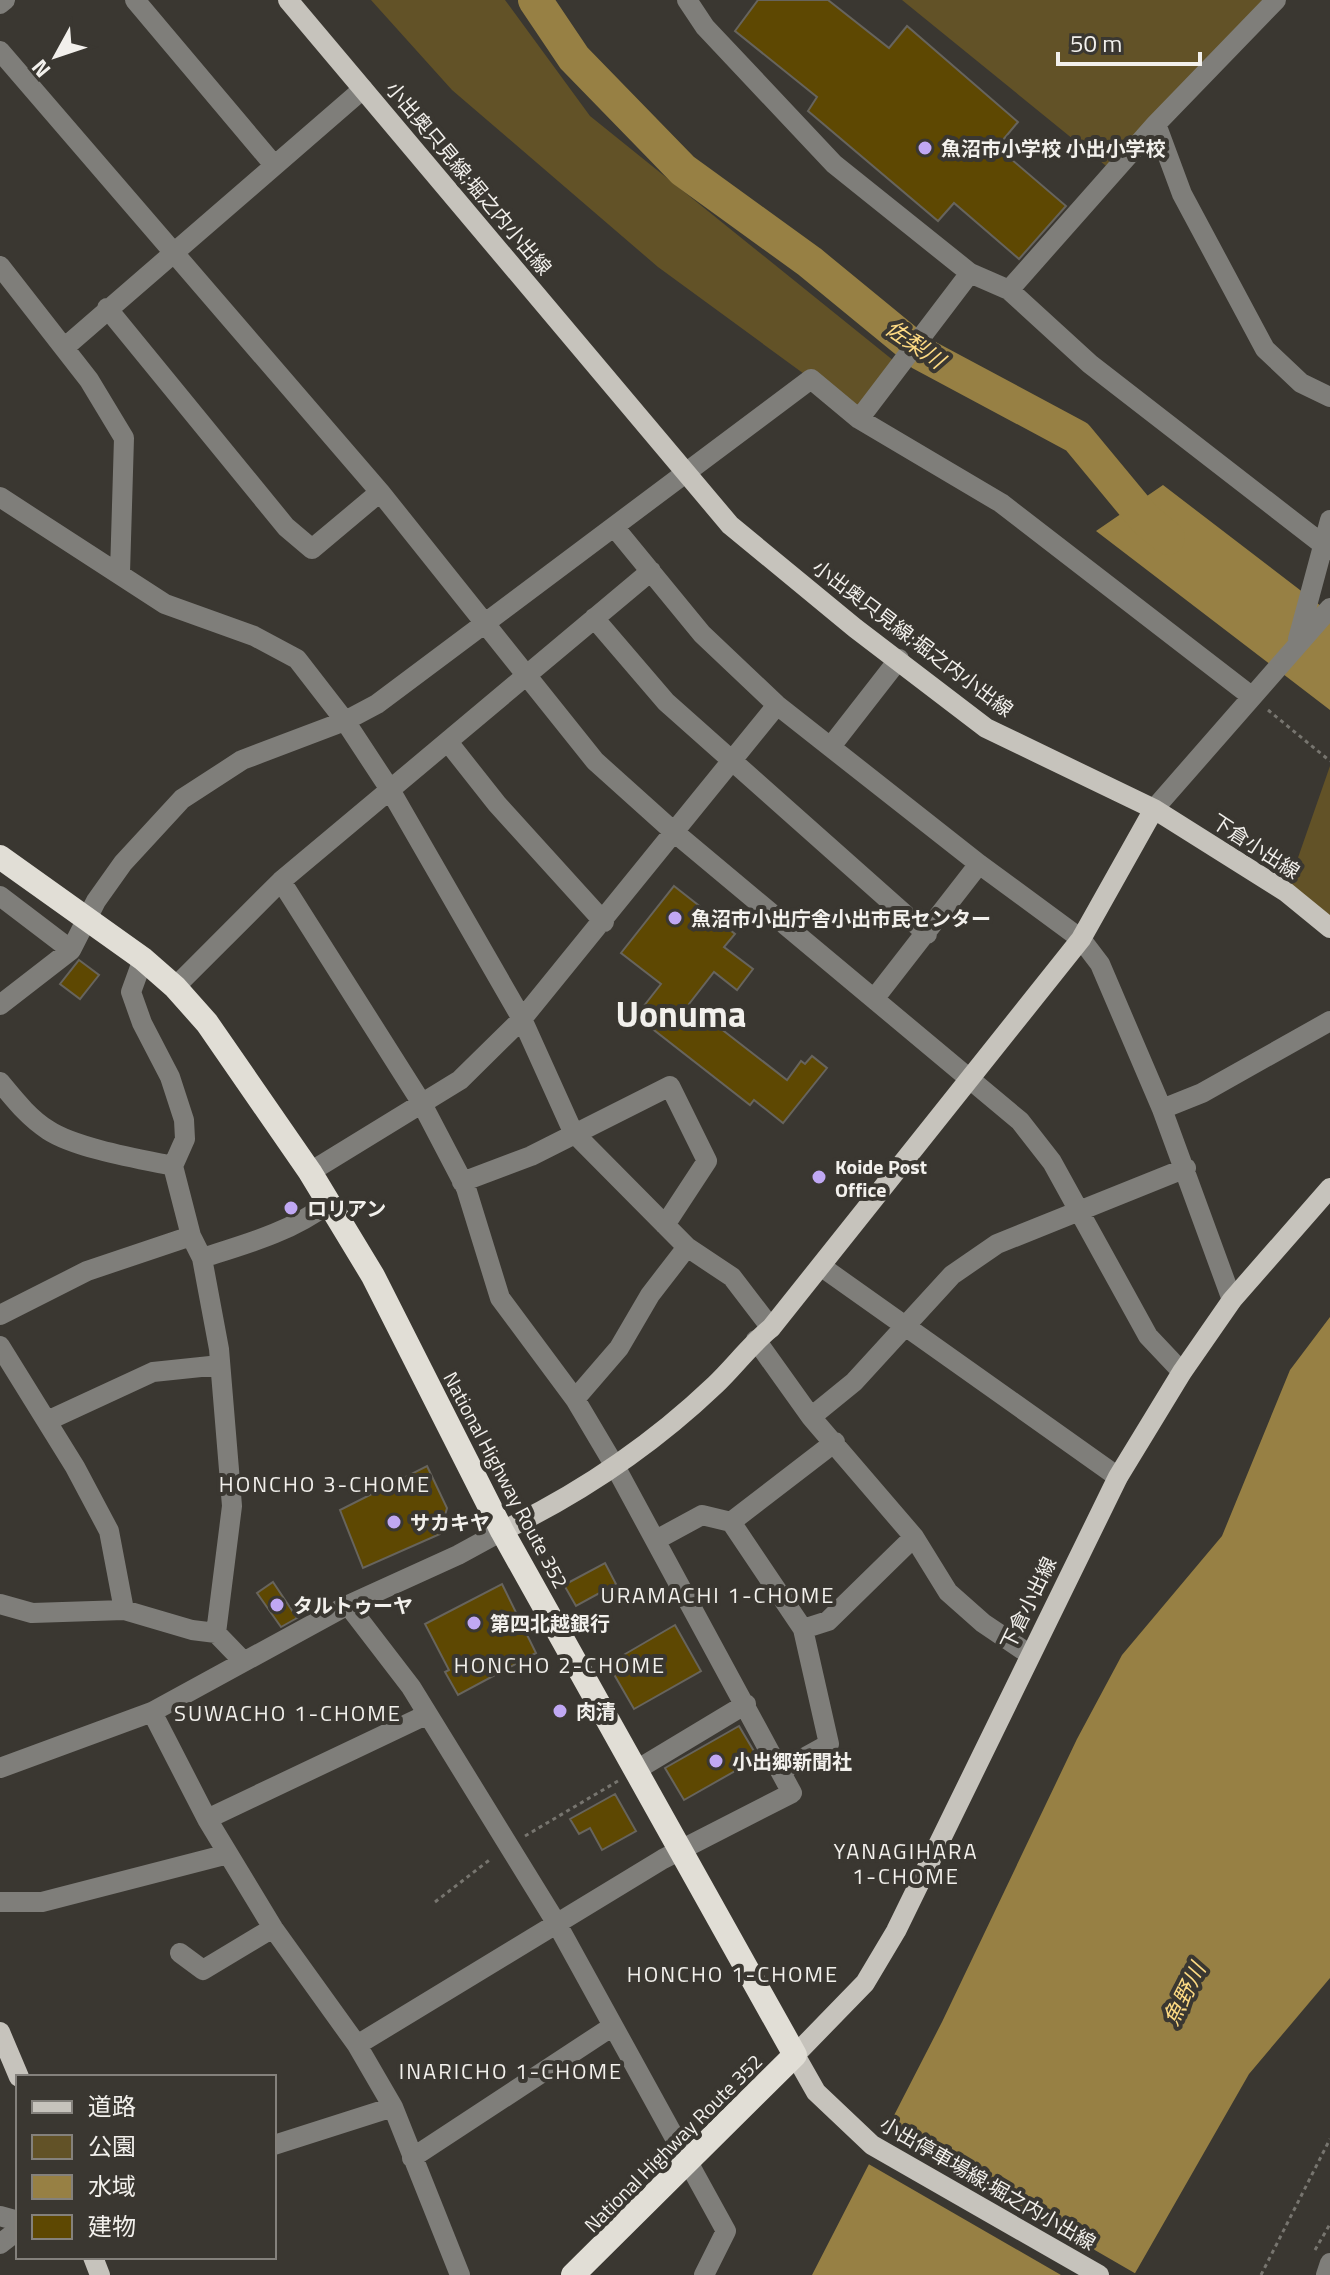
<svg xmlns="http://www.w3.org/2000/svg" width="1330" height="2275" font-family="'Titillium Web','Noto Sans JP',sans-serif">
<rect width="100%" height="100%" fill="#3a3731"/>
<!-- green -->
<path fill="#625227" d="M371 0H505L590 116 899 365 859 419 811 379 658 267 452 90Z
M902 0H1279L1116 174Z
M1330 766V928L1286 892Z"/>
<!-- water -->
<path fill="#978044" d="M1163 485 1330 613V710L1096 531Z
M1330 1317V1978L1249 2074 1134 2275H812L942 2022 1077 1739 1122 1655 1222 1536 1290 1370Z"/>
<!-- pier -->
<path fill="#3a3731" d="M884 2126 937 2159 1138 2275H1061L865 2162Z"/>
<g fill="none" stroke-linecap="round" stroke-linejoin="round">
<!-- river -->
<path stroke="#978044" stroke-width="34" d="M535 0 574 58 683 170 810 262 922 354 1077 437 1145 519 1168 538"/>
</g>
<!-- building -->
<path fill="#5e4802" stroke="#67645d" stroke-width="2" d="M758 0H828L889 48 907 26 1018 122 997 147 1066 206 1019 259 954 203 938 221 808 111 817 97 735 31Z
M674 886 735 934 724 947 753 969 737 990 714 972 689 1004 787 1080 801 1061 805 1064 812 1056 827 1068 783 1123 754 1100 750 1105 636 1016 661 984 621 953Z
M79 960 99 975 80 999 60 984Z
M427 1466 447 1508 440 1534 363 1568 340 1510Z
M605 1563 616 1584 576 1606 564 1585Z
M273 1582 297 1618 281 1627 257 1593Z
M502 1584 536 1653 458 1695 445 1672 449 1670 425 1624Z
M675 1625 701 1671 634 1709 608 1664Z
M739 1726 758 1758 684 1800 665 1768Z
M615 1794 636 1831 602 1850 590 1828 579 1834 570 1819Z"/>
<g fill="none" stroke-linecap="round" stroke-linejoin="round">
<!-- path -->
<path stroke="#77756f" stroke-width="3" stroke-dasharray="4 4" stroke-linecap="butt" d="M1268 710 1330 761
M525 1836 618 1781
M435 1902 492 1858
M1315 2250 1330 2224
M1261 2275 1330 2139"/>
<!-- minor -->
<path stroke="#7f7e7a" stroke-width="20" d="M135 0 274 165
M687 0 705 27 834 164 970 273 1009 290 1090 364 1330 550
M0 4 5 0
M0 51 380 492 595 761 674 832 1020 1121 1052 1162 1148 1336 1182 1372
M1156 124 1182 194 1265 349 1301 383 1330 397
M0 266 89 380 124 438 120 573
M1009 290 1156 124 1276 0
M107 308 286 527 312 549 380 492
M64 348 363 89
M859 419 970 273
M0 497 165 604 254 636 297 659 345 721 389 788 522 1019 573 1132 687 1247 732 1277 771 1328
M615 528 702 634 777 705 979 864 1081 939 1100 964 1162 1109 1232 1300
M594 618 666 702 927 934
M1298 639 1330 520
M448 742 497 804 604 922
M832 745 899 659
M1154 809 1330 608
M281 881 421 1102 466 1188 500 1298 575 1399 616 1468 792 1793 663 1859 357 2045
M0 896 71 950
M143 959 131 992 142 1023 170 1077 184 1120 185 1139 173 1166 191 1236 202 1258 219 1349 232 1506 216 1633
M175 987 281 881 651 571
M874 999 979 864
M0 1005 71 950 96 901 123 863 182 799 242 760 345 721 377 704 811 379 859 419 1001 503 1251 696
M0 1082C15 1100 28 1117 48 1130 75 1148 139 1159 173 1166
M1162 1109 1202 1093 1330 1021
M310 1172 460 1080 522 1019 777 705
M462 1182 531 1156 670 1086 707 1161 665 1225
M202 1258C246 1244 291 1232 329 1203
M822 1267 1118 1477
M0 1315 87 1271 191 1236
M756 1340 811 1417 914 1537 948 1592 983 1623 1029 1654
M0 1346 75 1467 109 1531 124 1610
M575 1399 619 1348 650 1295 687 1247
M811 1417 854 1382 952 1275 997 1244 1186 1168
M47 1421 153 1372 220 1365
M731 1522 835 1442
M656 1540 702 1515 731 1522 803 1629 829 1744 782 1770
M0 1604 32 1613 124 1610 192 1630 216 1633 243 1661
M348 1605 411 1687 557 1924 726 2231 704 2275
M803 1629 828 1621 914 1537
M152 1712 207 1819 273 1928 357 2045 393 2107 460 2275
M0 1768 152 1712 348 1605 458 1555 502 1531
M638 1769 746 1704
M207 1819 426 1715
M0 1902H42L228 1854
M180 1953 203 1970 273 1928
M274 2145 393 2107
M412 2158 613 2026
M0 2216 18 2221
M0 2244 18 2230
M1326 2275 1330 2263"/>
<!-- major -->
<path stroke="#c6c3bc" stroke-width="20" d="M288 0 730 525 855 628 986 728 1154 809 1286 892 1330 928
M502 1531C581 1493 651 1446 715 1385 734 1367 750 1345 771 1328L1081 939 1154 809
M0 2032 19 2077
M93 2257 100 2275
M1099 2275 872 2145 816 2092 795 2055 865 1983 896 1931 1118 1477 1182 1372 1232 1300 1330 1188"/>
<!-- highway -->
<path stroke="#e1ded6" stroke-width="24" d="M0 857 143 959 175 987 207 1023 310 1172 373 1276 502 1531 795 2055 573 2275"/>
</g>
<!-- markers -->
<g fill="#c0a8f3" stroke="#3a3731" stroke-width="3">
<circle cx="925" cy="148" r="8"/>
<circle cx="675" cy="918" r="8"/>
<circle cx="819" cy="1177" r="8"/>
<circle cx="291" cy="1208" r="8"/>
<circle cx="394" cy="1522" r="8"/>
<circle cx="277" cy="1605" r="8"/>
<circle cx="474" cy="1623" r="8"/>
<circle cx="560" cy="1711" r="8"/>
<circle cx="716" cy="1761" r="8"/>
</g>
<g text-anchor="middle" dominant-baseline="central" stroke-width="8" stroke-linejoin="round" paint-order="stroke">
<!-- poi labels -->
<g font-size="20" font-weight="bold" fill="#f2f0ec" stroke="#3a3731" text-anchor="start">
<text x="941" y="148">魚沼市小学校 小出小学校</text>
<text x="691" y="918">魚沼市小出庁舎小出市民センター</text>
<text x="835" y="1166">Koide Post<tspan x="835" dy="23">Office</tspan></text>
<text x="307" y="1208">ロリアン</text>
<text x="410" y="1522">サカキヤ</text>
<text x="293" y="1605">タルトゥーヤ</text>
<text x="490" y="1623">第四北越銀行</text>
<text x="576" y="1711">肉清</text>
<text x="732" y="1761">小出郷新聞社</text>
</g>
<!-- street labels -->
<g font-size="20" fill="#f2f0ec" stroke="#3a3731">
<text transform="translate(469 178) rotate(50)">小出奥只見線;堀之内小出線</text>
<text transform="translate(913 638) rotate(37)">小出奥只見線;堀之内小出線</text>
<text transform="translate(1256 846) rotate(33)">下倉小出線</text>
<text transform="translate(506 1480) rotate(62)">National Highway Route 352</text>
<text transform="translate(1028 1603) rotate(-64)">下倉小出線</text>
<text transform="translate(673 2143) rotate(-45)">National Highway Route 352</text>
<text transform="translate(988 2183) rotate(30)">小出停車場線;堀之内小出線</text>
</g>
<!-- water labels -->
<g font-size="22" font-style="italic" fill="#fdda83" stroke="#3a3731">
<text transform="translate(915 344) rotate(35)">佐梨川</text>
<text transform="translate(1184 1994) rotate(-63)">魚野川</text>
</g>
<!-- neighbourhood labels -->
<g font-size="22" letter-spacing="2" fill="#f2f0ec" stroke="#3a3731">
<text x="325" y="1484">HONCHO 3-CHOME</text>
<text x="718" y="1595">URAMACHI 1-CHOME</text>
<text x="560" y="1665">HONCHO 2-CHOME</text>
<text x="288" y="1713">SUWACHO 1-CHOME</text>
<text x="906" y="1851">YANAGIHARA<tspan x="906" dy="25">1-CHOME</tspan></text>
<text x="733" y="1974">HONCHO 1-CHOME</text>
<text x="511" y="2071">INARICHO 1-CHOME</text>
</g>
<!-- town labels -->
<g font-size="36" font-weight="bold" fill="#f2f0ec" stroke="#3a3731">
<text x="681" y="1013">Uonuma</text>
</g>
</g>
<!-- legend -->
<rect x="16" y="2075" width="260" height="184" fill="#3a3731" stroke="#84817c" stroke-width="2"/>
<rect x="32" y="2101" width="40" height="12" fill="#c6c3bc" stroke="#84817c" stroke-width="2"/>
<text x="88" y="2115" font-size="24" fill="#f2f0ec">道路</text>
<rect x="32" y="2135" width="40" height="24" fill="#625227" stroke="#84817c" stroke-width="2"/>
<text x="88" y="2155" font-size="24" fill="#f2f0ec">公園</text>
<rect x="32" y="2175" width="40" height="24" fill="#978044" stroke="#84817c" stroke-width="2"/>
<text x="88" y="2195" font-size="24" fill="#f2f0ec">水域</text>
<rect x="32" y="2215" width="40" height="24" fill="#5e4802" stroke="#84817c" stroke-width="2"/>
<text x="88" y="2235" font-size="24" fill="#f2f0ec">建物</text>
<!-- north arrow -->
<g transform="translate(56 56) rotate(230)" stroke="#3a3731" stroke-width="6" paint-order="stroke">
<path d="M0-6L14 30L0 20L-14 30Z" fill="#f2f0ec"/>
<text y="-12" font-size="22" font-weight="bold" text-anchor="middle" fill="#f2f0ec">N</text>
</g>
<!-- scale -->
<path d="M1058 52v12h142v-12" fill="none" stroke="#f2f0ec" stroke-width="4"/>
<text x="1070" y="52" font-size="24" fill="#f2f0ec" stroke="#3a3731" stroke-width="6" paint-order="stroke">50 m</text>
</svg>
